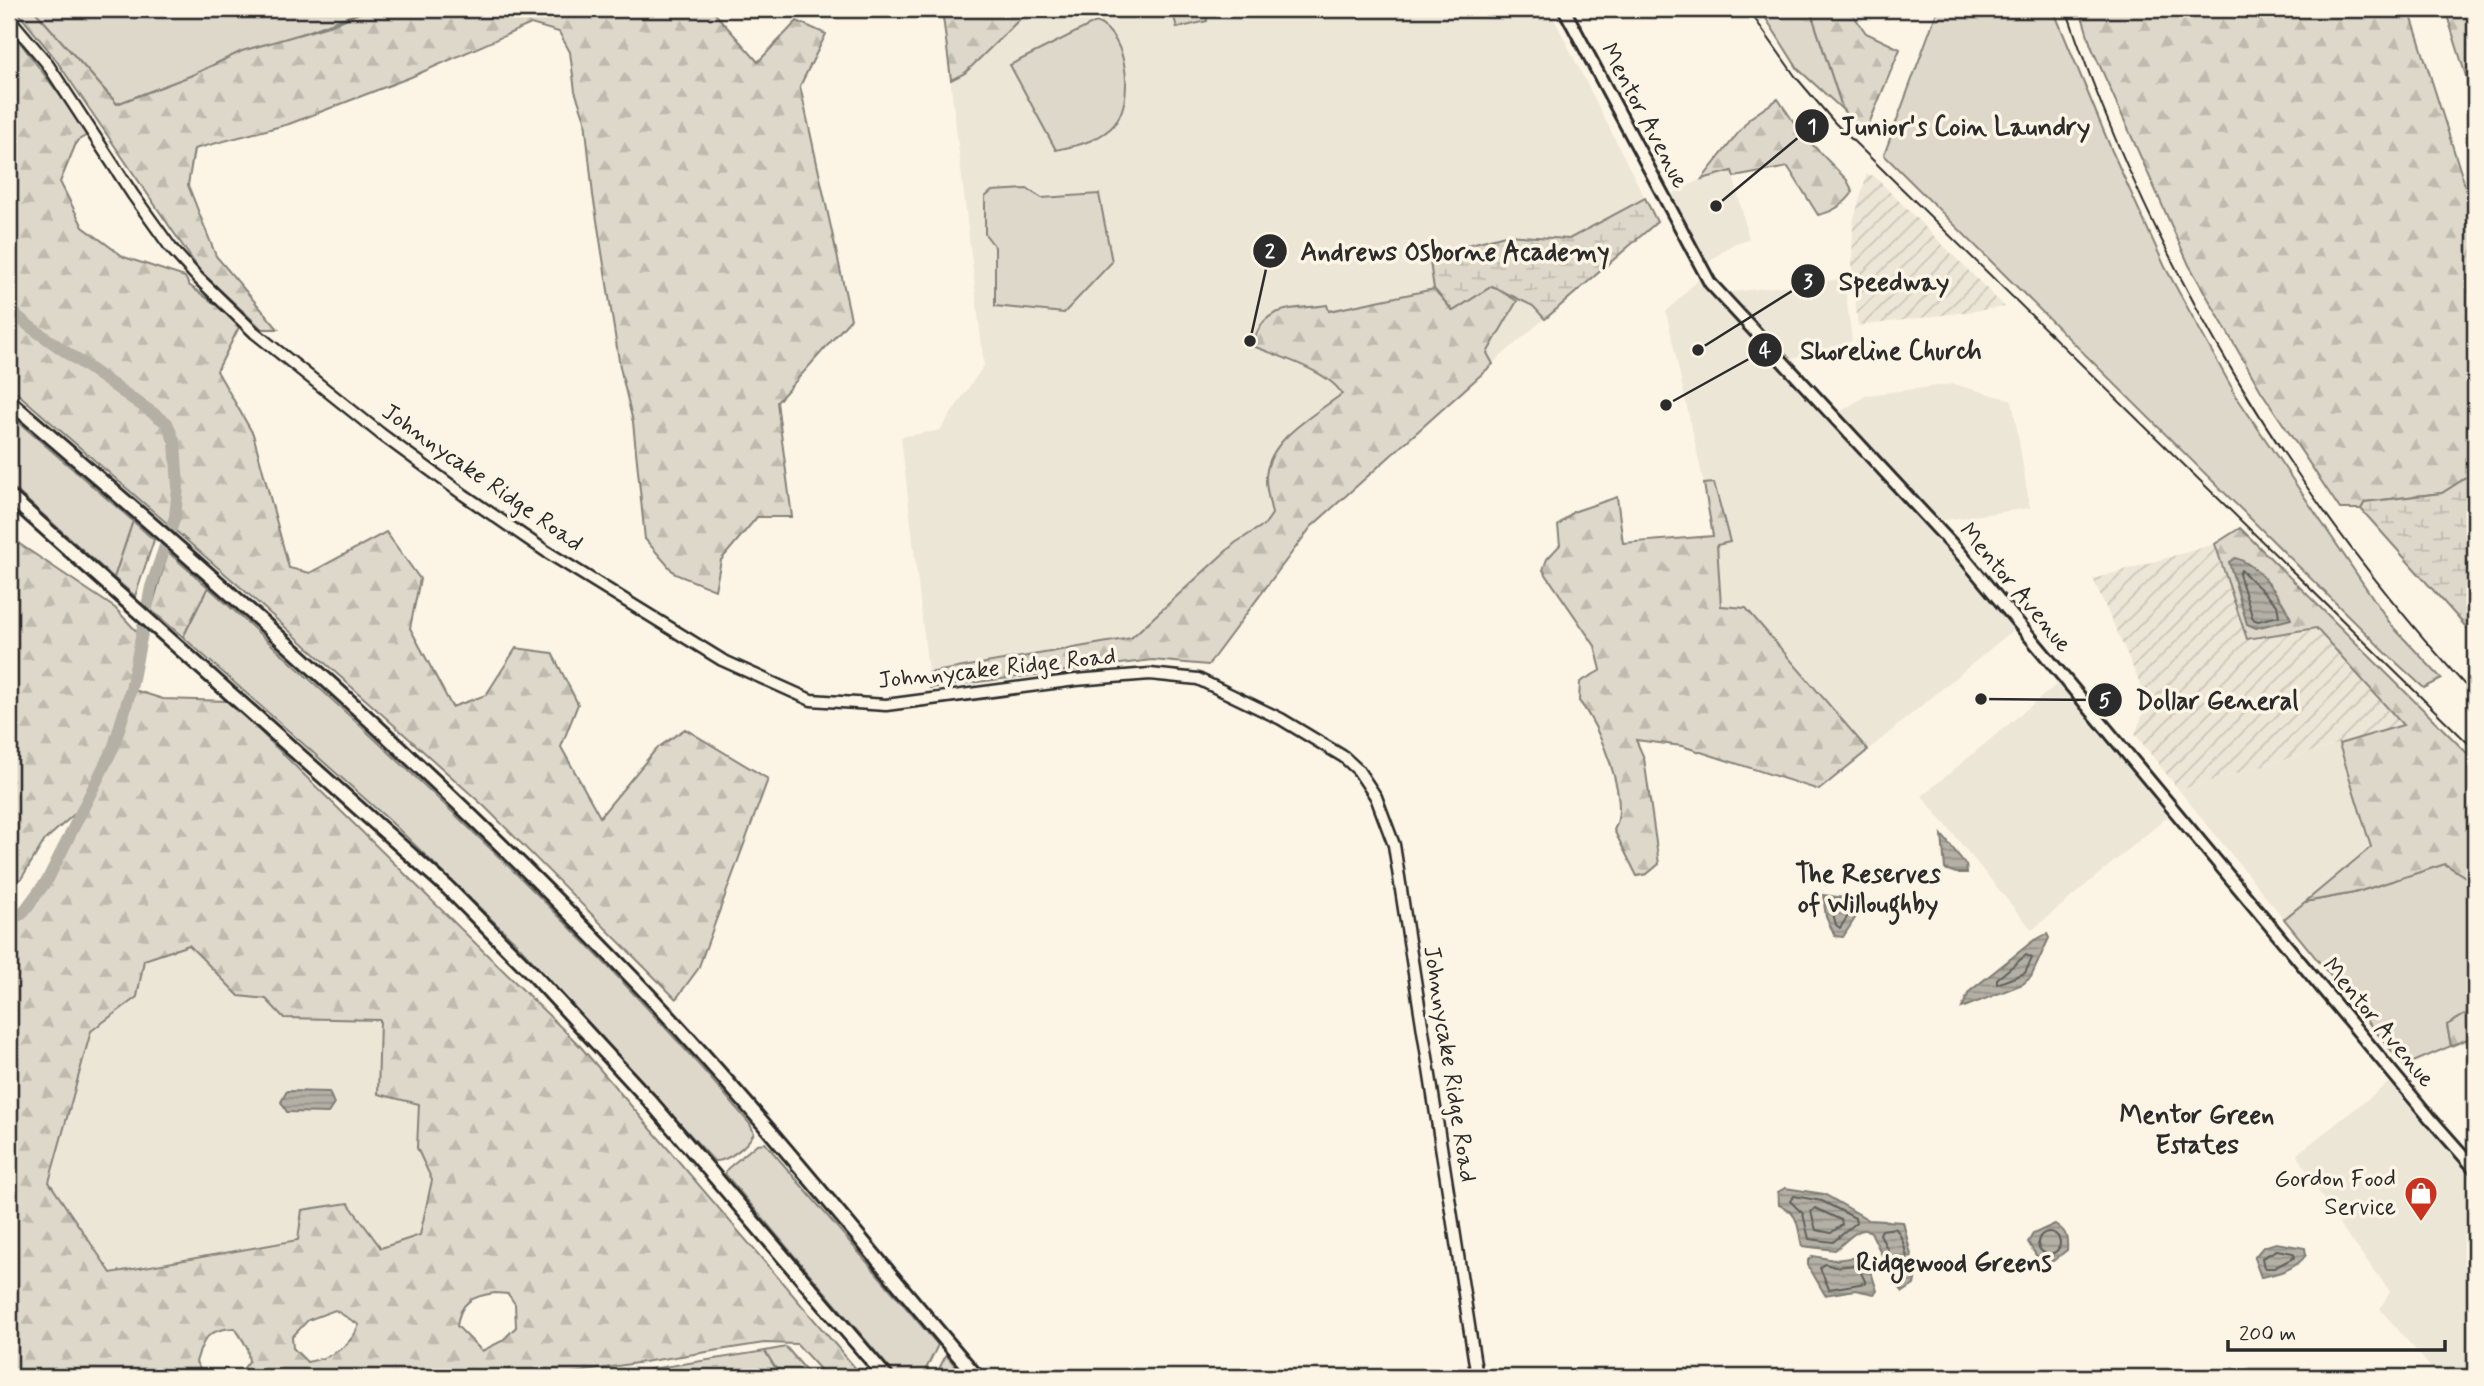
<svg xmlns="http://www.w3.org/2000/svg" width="2484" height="1386" font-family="Mynerve,sans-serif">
<defs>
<pattern id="industrial-furrows" width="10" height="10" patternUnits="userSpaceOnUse" patternTransform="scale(1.75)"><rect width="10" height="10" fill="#ece6d7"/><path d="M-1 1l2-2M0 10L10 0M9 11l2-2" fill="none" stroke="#cbc5b9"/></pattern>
<pattern id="forest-firs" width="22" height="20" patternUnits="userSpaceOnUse" patternTransform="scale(1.75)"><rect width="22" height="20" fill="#ded8ca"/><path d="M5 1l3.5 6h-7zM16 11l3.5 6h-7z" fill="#bfbaae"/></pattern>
<pattern id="wetland-marsh" width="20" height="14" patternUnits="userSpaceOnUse" patternTransform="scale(1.75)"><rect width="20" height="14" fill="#ded8ca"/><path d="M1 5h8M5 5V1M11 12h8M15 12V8" fill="none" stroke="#bfbaae"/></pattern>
<pattern id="water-rules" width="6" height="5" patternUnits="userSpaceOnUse" patternTransform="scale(1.75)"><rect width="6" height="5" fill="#b4b0a5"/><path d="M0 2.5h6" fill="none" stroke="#938f87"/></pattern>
</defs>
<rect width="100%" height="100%" fill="#fcf5e5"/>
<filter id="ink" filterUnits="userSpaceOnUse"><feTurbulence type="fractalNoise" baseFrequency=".0143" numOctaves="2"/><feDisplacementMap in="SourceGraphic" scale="14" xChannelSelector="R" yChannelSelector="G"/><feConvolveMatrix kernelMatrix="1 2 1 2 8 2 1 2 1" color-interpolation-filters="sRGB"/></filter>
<g filter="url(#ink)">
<!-- built -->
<path fill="#ece6d7" d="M942 9H1549L1657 222 1472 381 1311 527 1208 665 1152 660 930 688 901 437 940 430 984 365Z
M1732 171 1749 239 1733 244 1706 264 1667 197 1702 179Z
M1701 277 2018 626 1868 750 1746 608 1721 606 1717 545 1729 542 1714 483 1704 484 1666 312Z
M1844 279 1852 341 1785 361 1723 293Z
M1953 384 2012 400 2030 508 1938 521 1837 414 1867 395Z
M2062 680 2171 814 2032 930 1922 796Z
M2339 744 2372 847 2284 919 2179 790Z
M190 945 239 996 266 999 284 1018 380 1020 378 1094 420 1103 417 1148 432 1180 421 1235 381 1248 348 1203 298 1240 112 1274 49 1182 91 1031 137 997 144 960Z
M2392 1080 2475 1172V1377H2439L2380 1309 2390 1291 2333 1216 2297 1154Z"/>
<!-- industrial -->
<path fill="url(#industrial-furrows)" d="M1867 174 1874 176 2005 307 1858 326 1852 268 1853 222Z
M2215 544 2247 639 2316 627 2404 725 2179 790 2135 734 2148 701 2093 579Z"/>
<!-- green -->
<path fill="#ded8ca" stroke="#84827a" stroke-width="2" d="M33 9H368L117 104Z
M1172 9H1205L1207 21 1177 28Z
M1760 9H1810L1843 110 1798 69Z
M1938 9H2053L2112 151 2165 267 2238 399 2392 626 2442 679 2424 688 2387 654 1884 155Z
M1096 22C1129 35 1136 105 1111 128 1095 142 1076 146 1056 150L1010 65Z
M1027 189 1042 198 1099 194 1112 262 1064 313 995 306V247L985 234V197L992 191Z
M9 414 133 521 114 578 9 484Z
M208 587C397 758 585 928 750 1124L754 1133C748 1145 728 1162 714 1161L515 942 390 821 183 637Z
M2445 864 2475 883V1009L2447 1025 2451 1046 2404 1066 2284 919 2305 902 2354 893Z
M765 1143 938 1345 922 1377H897L725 1174 727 1169 757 1144Z
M765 1351 781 1377H600Z
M946 1355 965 1377H935Z"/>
<!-- forest -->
<path fill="url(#forest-firs)" stroke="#84827a" stroke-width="2" fill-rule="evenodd" d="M15 9H33L117 104 190 76 242 51 332 25 368 9H711L758 62 797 21 826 34 800 86 851 319 777 402 792 517H757L721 560 715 590 675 574 645 539 633 422 620 367 593 195 585 120 575 91 570 52 559 32 531 24 411 77 289 124 194 149 188 185 216 256 278 329H262L200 271 54 57Z
M942 9H1050L1024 15 965 73 951 80Z
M1810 9H1849L1866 33 1900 49 1868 126 1861 130 1843 110Z
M2080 9H2285L2288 15 2308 9H2409L2475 217V472L2442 493 2365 502 2361 509H2340L2261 391 2189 265 2091 46Z
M2445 9H2475V105Z
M16 37 89 134 77 141 60 182 83 227 124 257 185 277 189 285 241 323 217 371 253 434 289 568 310 573 386 532 420 579 410 628 452 707 486 695 516 648 552 653 578 704 561 747 600 817 656 749 685 729 768 779 698 969 676 999 485 807 246 592 9 386V114L17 100Z
M1778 99 1802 134 1847 180 1853 192C1844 205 1833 212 1818 215L1788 167 1734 177 1732 171 1702 179 1750 118Z
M1492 286 1517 301 1487 353 1493 364 1311 527 1208 665 1152 660 930 688 928 673 1131 638 1235 543 1265 524 1272 514C1270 502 1265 488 1266 476 1269 439 1314 415 1342 394 1329 371 1277 356 1253 346 1261 303 1295 310 1327 305L1329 311 1434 289 1453 311Z
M1714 483 1730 542 1717 545 1721 606 1746 608 1868 750 1819 790 1682 746 1636 740 1644 758 1659 864 1647 874 1637 876 1614 830C1631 801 1599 725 1579 701L1580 682 1601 670 1595 646 1543 570 1547 559 1560 545 1558 526 1573 512 1617 497 1623 543 1713 536 1704 484Z
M133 521 154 540 135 596 114 578Z
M2240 528 2475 761V883L2445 864 2354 893 2305 902 2371 847 2339 744 2403 725 2316 628 2247 639 2215 544Z
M9 537 115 608 140 635 131 689 163 699 229 701 580 1046 863 1377H827L797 1344 764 1343 548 1377H219L241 1372 249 1361 247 1347 235 1328C208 1329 203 1338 196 1362L204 1377H9V919C43 907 65 842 79 810L45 840 21 879 9 883ZM189 945 239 996 266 999 284 1018 380 1020 378 1094 419 1104 417 1148 432 1180 420 1235 381 1248 348 1203 302 1210 298 1240 111 1273 49 1182 91 1031 137 997 144 960ZM495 1293 508 1294 515 1304 516 1327 502 1341 482 1351 457 1326C460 1302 472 1296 495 1293ZM335 1310 359 1325C350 1348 331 1358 307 1362L293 1348 292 1337 308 1320Z
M168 552 208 587 183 637 151 610Z
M2475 1009V1036L2451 1046 2447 1025Z
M786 1347 812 1377H781L765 1351Z"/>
<!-- wetland -->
<path fill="url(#wetland-marsh)" stroke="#84827a" stroke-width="2" d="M1645 198 1657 222 1545 319 1533 306 1492 286 1453 311 1434 289 1429 255 1505 235 1569 239Z
M2475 472V637L2361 509 2365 502 2442 493Z"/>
<!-- water -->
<path fill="url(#water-rules)" stroke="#7d7b74" stroke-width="2" d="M2235 558C2257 563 2283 600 2291 619L2256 628 2247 624 2229 562Z
M1942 835 1966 865 1967 873H1956L1945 869Z
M1823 895 1866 901 1843 937 1835 936 1826 917Z
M2047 934 2049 938 2031 977 2023 984 1962 1008 1969 992 2034 940Z
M287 1091 329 1092 334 1104 328 1113 287 1112 281 1102Z
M1785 1188 1824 1194 1869 1220 1903 1222 1916 1275 1914 1285 1903 1292 1895 1282 1871 1232C1859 1224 1846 1242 1835 1250L1802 1246C1797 1227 1800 1213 1779 1205L1778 1192Z
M2055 1224C2066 1231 2068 1237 2067 1250L2053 1261 2039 1260 2028 1242 2033 1234Z
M2276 1243 2305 1248 2306 1255C2296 1269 2278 1274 2261 1277L2254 1258 2263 1247Z
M1813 1256 1834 1260 1859 1257 1872 1275 1877 1291 1874 1294 1855 1290 1825 1295 1808 1265V1260Z"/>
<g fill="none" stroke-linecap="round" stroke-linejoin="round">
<!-- shore -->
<path stroke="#62605c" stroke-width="2" d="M2241 570 2277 605 2279 616 2258 621 2253 619 2239 574Z
M1835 902 1853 908 1840 928 1836 925 1831 905Z
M2026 955 2032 958 2025 973 1997 984V979Z
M1794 1196 1822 1201 1855 1218 1856 1223 1833 1242 1809 1239 1803 1214 1790 1201Z
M1815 1208 1841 1220 1842 1225 1831 1233 1816 1230 1811 1212Z
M1895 1228C1904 1236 1912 1272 1906 1281L1901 1278 1880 1234 1882 1230Z
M2038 1243a11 11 0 1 1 22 0a11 11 0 1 1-22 0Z
M2277 1250 2293 1253 2295 1257 2274 1268H2264L2262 1258Z
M1825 1264 1835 1267 1857 1265 1866 1283 1829 1289 1820 1268Z"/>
<!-- river -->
<path stroke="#b4b0a5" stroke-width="12" d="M9 309 29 326 167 423 175 443 178 487 175 517 151 587 131 689 114 746 48 879 22 914 9 919"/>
<defs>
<path id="secondary" d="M9 18 46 62 133 195 171 248 198 278 255 333 381 434 464 495 547 552 722 660 811 700 886 705 1076 680 1150 674 1198 679 1281 719 1344 757 1358 770 1376 797 1394 845 1477 1377"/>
<path id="primary" d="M1564 9 1710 283 1961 554 2430 1118 2475 1169"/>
<path id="motorway" d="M9 401C219 581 427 764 619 964 746 1095 858 1239 977 1377
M9 496 448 888 533 974 650 1101 886 1377"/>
</defs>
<!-- secondary casing -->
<use href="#secondary" stroke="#2b2b2b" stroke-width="15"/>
<!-- primary casing -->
<use href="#primary" stroke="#2b2b2b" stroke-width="16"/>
<!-- motorway casing -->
<use href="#motorway" stroke="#2b2b2b" stroke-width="18"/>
<!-- secondary -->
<use href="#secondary" stroke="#fcf5e5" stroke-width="10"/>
<!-- primary -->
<use href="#primary" stroke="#fcf5e5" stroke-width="10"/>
<!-- motorway -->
<use href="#motorway" stroke="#fcf5e5" stroke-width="12"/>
<!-- rail -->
<path stroke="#2b2b2b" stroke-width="2" d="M1748 9 1795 76 1835 123 2475 750
M2066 9C2153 264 2291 498 2475 696"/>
</g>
</g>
<!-- icons -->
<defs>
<symbol id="shop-pin" viewBox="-11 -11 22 30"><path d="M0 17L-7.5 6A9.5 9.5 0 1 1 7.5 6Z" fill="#c8321e" stroke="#fcf5e5"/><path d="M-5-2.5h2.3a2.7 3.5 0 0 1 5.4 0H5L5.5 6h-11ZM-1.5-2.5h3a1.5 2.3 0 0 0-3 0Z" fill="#fff"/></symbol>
</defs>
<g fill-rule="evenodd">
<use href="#shop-pin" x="2402" y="1174" width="38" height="52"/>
</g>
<g text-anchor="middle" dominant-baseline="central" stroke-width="7" stroke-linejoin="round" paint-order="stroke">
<!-- street labels -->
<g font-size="24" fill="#2b2b2b" stroke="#fcf5e5">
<text transform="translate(1644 116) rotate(62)">Mentor Avenue</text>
<text transform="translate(482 478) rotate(35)">Johnnycake Ridge Road</text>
<text transform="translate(2015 588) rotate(50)">Mentor Avenue</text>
<text transform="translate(997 669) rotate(-6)">Johnnycake Ridge Road</text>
<text transform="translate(2378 1023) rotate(50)">Mentor Avenue</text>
<text transform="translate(1449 1064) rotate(81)">Johnnycake Ridge Road</text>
</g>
<!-- poi labels -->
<g font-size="24" fill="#2b2b2b" stroke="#fcf5e5" text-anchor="end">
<text x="2396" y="1179">Gordon Food<tspan x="2396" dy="28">Service</tspan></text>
</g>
<!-- neighbourhood labels -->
<g font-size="26" font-weight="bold" fill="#2b2b2b" stroke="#fcf5e5">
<text x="1868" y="875">The Reserves<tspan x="1868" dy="30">of Willoughby</tspan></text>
<text x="2197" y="1116">Mentor Green<tspan x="2197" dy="30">Estates</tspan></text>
<text x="1954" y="1264">Ridgewood Greens</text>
</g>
</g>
<!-- callouts -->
<path fill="none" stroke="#2b2b2b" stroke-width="2.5" d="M1716 206L1812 126M1250 341L1270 251M1698 350L1808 281M1666 405L1765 350M1981 699L2105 700"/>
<g fill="#2b2b2b" stroke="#fcf5e5" stroke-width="2.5">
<circle cx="1716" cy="206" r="7"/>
<circle cx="1250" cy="341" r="7"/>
<circle cx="1698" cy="350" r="7"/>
<circle cx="1666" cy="405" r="7"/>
<circle cx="1981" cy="699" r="7"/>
<circle cx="1812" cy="126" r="18"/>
<circle cx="1270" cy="251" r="18"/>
<circle cx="1808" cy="281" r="18"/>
<circle cx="1765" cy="350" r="18"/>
<circle cx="2105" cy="700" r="18"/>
</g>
<g font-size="21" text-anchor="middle" font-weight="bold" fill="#fff">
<text x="1812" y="133">1</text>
<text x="1270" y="258">2</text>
<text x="1808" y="288">3</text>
<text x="1765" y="357">4</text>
<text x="2105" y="707">5</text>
</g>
<g font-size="26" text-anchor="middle" font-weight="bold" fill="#2b2b2b" stroke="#fcf5e5" stroke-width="7" stroke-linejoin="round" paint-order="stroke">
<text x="1965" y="135">Junior's Coin Laundry</text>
<text x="1455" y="260">Andrews Osborne Academy</text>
<text x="1894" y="290">Speedway</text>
<text x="1891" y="359">Shoreline Church</text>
<text x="2217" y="709">Dollar General</text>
</g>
<!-- margin -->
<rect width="2484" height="1386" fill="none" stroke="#fcf5e5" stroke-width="35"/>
<rect x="18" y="18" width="2449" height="1351" fill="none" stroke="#2b2b2b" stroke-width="2.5" filter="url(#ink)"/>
<!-- scale -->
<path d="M2228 1340v10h217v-10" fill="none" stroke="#2b2b2b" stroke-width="3.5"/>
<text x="2239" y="1340" font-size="21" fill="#2b2b2b" stroke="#fcf5e5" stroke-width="5" paint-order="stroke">200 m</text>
</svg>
